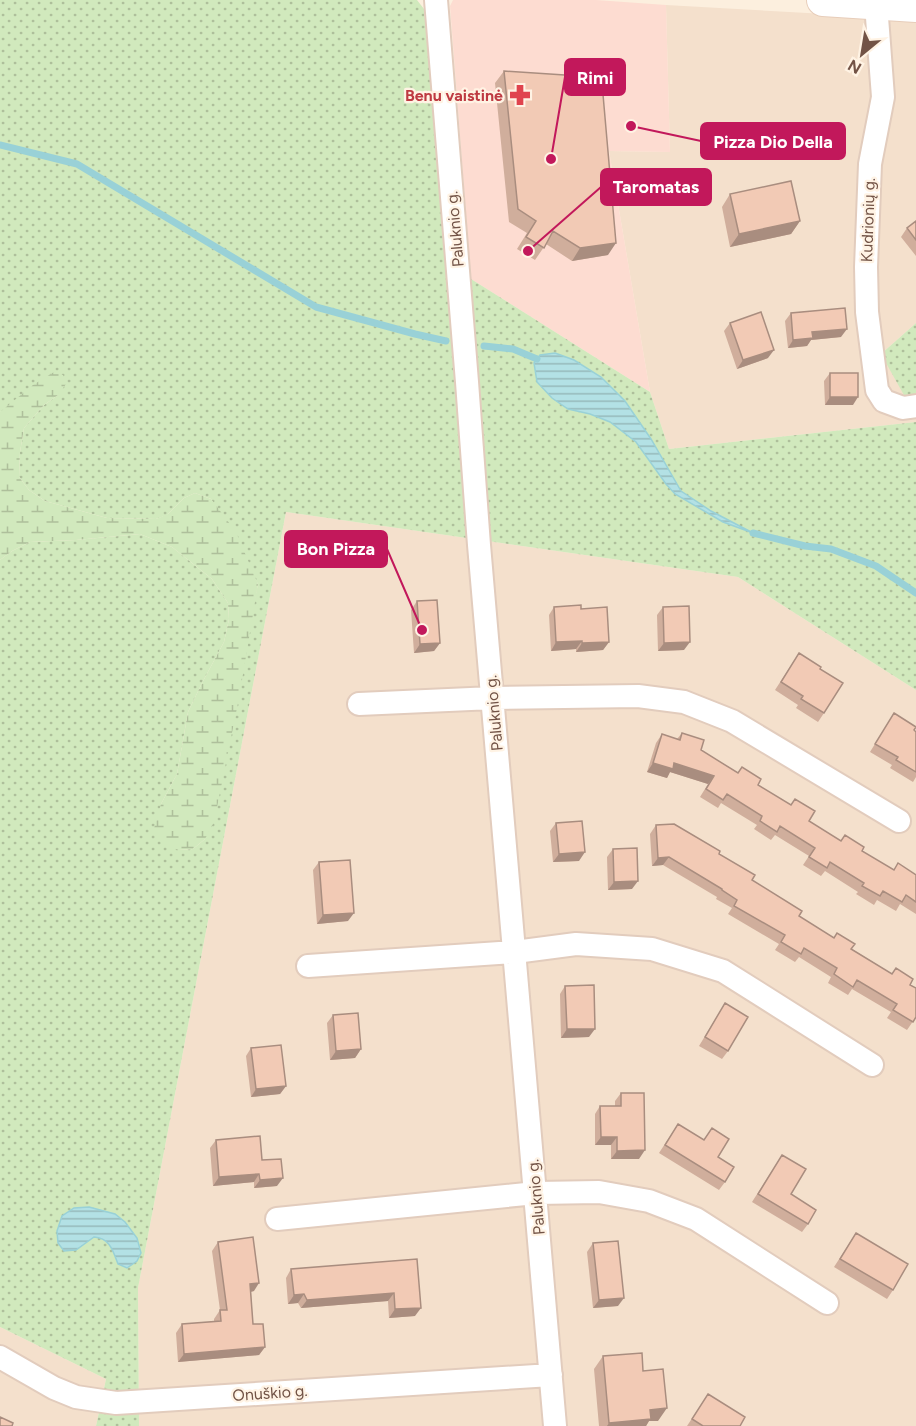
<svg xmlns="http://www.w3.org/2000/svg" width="916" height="1426" font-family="Figtree,sans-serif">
<defs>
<pattern id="grass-dots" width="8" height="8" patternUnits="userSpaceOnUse" patternTransform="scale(1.5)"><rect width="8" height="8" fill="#d1e9bd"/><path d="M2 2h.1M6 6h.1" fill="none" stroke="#aebf9b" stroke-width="1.8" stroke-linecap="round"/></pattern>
<pattern id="wetland-marsh" width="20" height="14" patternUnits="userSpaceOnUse" patternTransform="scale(1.5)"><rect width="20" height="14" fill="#d1e9bd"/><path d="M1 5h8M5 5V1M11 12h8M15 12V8" fill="none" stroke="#aebf9b"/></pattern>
<pattern id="water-rules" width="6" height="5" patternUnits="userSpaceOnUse" patternTransform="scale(1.5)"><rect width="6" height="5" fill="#b3e1e5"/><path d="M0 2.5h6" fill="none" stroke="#96b9bb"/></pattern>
</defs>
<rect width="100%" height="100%" fill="#fcefde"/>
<!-- residential -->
<path fill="#f4e0cc" d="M666 5 916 19V323L881 354 916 396V422L669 449 650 392 609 151 670 152Z
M286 512 738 577 916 690V1426H139L138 1288Z
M0 1327 106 1379 96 1426H0Z"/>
<!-- commercial -->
<path fill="#fddcd1" d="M453 0H596L666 5 670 152 609 151 650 392 471 279 450 6Z"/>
<!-- grass -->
<path fill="url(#grass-dots)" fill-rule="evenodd" d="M0 0H417L424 9 449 280 471 279 650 392 669 449 916 422V690L738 577 286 512 138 1288 139 1426H96L106 1379 0 1327V560L12 551 30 542 76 540 140 534 172 547 212 579 228 603 229 619 224 642 202 683 188 712 177 774 161 804 179 850 193 849 205 839 258 584 211 499 195 493 184 498 167 515 156 519 107 518 45 501 29 490 19 477 20 452 24 428 44 405 58 395 0 412ZM555 353 574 360 601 377 625 401 651 439 681 491 711 511 748 531 723 522 675 494 666 484 636 442 610 422 590 414ZM62 1216 141 1253 118 1264C116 1258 114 1251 111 1246 102 1230 73 1240 58 1243L57 1231Z
M916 323V396L905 397 881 354Z"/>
<!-- wetland -->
<path fill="url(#wetland-marsh)" d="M54 372 63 375 66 384 58 395 44 405 24 428 20 452 19 477 29 490 45 501 107 518 156 519 168 514 184 498 195 493 211 499 236 532 258 584 239 698 214 822 205 839 193 849 179 850 163 845 153 832 161 804 177 774 188 712 202 683 224 642 229 619 228 603 212 579 172 547 140 534 76 540 30 542 12 551 0 560V412L33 385Z"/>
<!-- water -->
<path fill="url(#water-rules)" stroke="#99d1d7" stroke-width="1.5" d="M555 353 574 360 601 377 625 401 651 439 681 491 711 511 753 533 723 522 675 494 666 484 636 442 610 422 590 414 568 409 552 398 537 382 534 363 540 355Z
M89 1207 115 1214 125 1222 137 1238 141 1253 137 1261 127 1268 118 1264C113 1251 110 1238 94 1237L76 1250 64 1251 58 1243 57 1231 62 1216 74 1208Z"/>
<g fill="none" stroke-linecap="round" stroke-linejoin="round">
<!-- stream -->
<path stroke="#99d1d7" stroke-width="7" d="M0 145 77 164 316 307 415 334 446 341
M484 346 513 349 537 359
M753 533 805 546 831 549 876 566 916 593"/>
<defs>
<path id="minor" d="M436 0 467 382 479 545 555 1426
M876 4 883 97 870 164 866 267 867 312 877 390 884 401 903 408 916 406
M359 704 493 698 638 696 684 702 732 721 899 821
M308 966 515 952 576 944 652 949 723 971 872 1065
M277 1219 536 1193 599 1192 649 1201 696 1219 827 1303
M0 1357 54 1388 76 1397 116 1403 551 1375"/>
<path id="secondary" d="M823 0 916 6"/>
</defs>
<!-- minor casing -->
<use href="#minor" stroke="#e2ccbd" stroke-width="26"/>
<!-- secondary casing -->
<use href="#secondary" stroke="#e7cdba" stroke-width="34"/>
<!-- minor -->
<use href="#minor" stroke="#fff" stroke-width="22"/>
<!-- secondary -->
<use href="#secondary" stroke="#fff" stroke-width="32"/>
</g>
<!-- wall -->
<path fill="#d0ae9c" d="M504 71 608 255 572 261 546 244 535 260 517 249 527 233 509 222 495 83Z
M730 194 800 221 791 234 730 247 722 207Z
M916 221V256L901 237 907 228Z
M791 313 841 337 811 340 807 346 788 348 785 321Z
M730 323 768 358 737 369 724 331Z
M830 373 853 405H825L824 381Z
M417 601 440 643 434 651 414 653 411 610Z
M554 607 581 609 609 642 603 650 576 652V649L551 651 549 615Z
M663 607 684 650 658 651 657 615Z
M799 653 820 669 824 713 818 722 796 708 798 705 775 690Z
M894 713 916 732V777L913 782 890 768 892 765 870 752Z
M682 733 701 750 758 785 809 821 840 841 862 851 894 870 916 875V914L900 904 896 911 877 900 874 905 856 894 858 892 825 871 821 876 803 865 809 856 775 835 771 840 754 829 757 825 721 803 718 808 700 797 708 784 670 772 667 778 647 772 656 743 662 734 677 739Z
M556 823 579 861 553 862 550 831Z
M656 825 719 854 752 880 799 916 910 985 916 1017 907 1030 887 1018 891 1012 852 989 848 995 828 983 831 977 799 957 795 962 775 950 779 944 728 914 732 908 716 899 717 897 663 865 652 866 650 834Z
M613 849 632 889 608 890 607 857Z
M319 862 348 921 317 924 313 870Z
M565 986 589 1037 561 1038 560 994Z
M725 1003 728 1051 722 1059 699 1046Z
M333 1015 361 1049 355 1058 330 1060 327 1023Z
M251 1048 286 1086 280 1094 251 1097 246 1056Z
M621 1093 639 1159H611V1145H595V1114L600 1106H615V1101Z
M678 1124 704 1140 712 1128 718 1157 725 1182 719 1190 659 1153Z
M216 1140 262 1160 277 1186 254 1188V1182L213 1186 210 1148Z
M782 1155 791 1194 808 1224 802 1232 752 1202Z
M856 1233 893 1290 887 1299 834 1267Z
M218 1242 254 1291 251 1292 253 1324 265 1347 259 1355 178 1362 176 1333 182 1324 214 1322V1319L220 1310 212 1251Z
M593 1243 618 1306 593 1308 587 1252Z
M417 1259 415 1316 389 1318 388 1301 301 1308 298 1303 288 1304 286 1278 291 1269Z
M603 1356 643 1371 658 1421H649L646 1426H599L594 1369Z
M708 1394 740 1426H687Z"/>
<!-- shaded-wall -->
<path fill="#a98d7f" d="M800 221 791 234 730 247 739 234Z
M616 243 608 255 572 261 580 248Z
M847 329 841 337 811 340 807 346 788 348 793 340 812 332Z
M774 350 768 358 737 369 743 360Z
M830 397H858L853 405H825Z
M582 641 576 649 551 651 556 642Z
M609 642 603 650 576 652 582 643Z
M690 642 684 650 658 651 664 643Z
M440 643 434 651 414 653 420 644Z
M653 763H674L714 776 708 784 670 772 667 778 647 772Z
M585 852 579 861 553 862 559 854Z
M669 857 663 865 652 866 658 858Z
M638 881 632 889 608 890 614 882Z
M354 913 348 921 317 924 323 915Z
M567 1029H595L589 1037 561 1038Z
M361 1049 355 1058 330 1060 336 1051Z
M286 1086 280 1094 251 1097 256 1089Z
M601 1137H617L611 1145H595Z
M645 1150 639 1159H611L617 1151Z
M259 1174 254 1182 213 1186 219 1177Z
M283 1178 277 1186 254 1188 260 1180Z
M259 1283 254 1291 244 1293 250 1284Z
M394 1293 388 1301 301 1308 307 1300Z
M304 1294 298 1303 288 1304 294 1295Z
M624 1298 618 1306 593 1308 599 1300Z
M421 1308 415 1316 389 1318 395 1309Z
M265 1347 259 1355 178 1362 184 1354Z
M667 1408 658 1421H649L646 1426H607L609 1423 650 1410Z"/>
<!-- building -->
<path fill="#f2cab5" stroke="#a98d7f" stroke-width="1.5" d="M504 71 595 77 602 83 616 243 580 248 553 231 544 248 526 237 536 221 518 209Z
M791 181 800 221 739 234 730 194Z
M916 221V240L907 228Z
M845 308 847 329 812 332 813 338 793 340 791 313Z
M761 312 774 350 743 360 730 323Z
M830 373H858V397H830Z
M437 600 440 643 420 644 417 601Z
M581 605V609L607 607 609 642 582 643V641L556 642 554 607Z
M689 606 690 642 664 643 663 607Z
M799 653 821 667 820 669 843 683 824 713 801 699 803 696 781 682Z
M894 713 916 727 914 730 916 732V772L896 760 898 757 875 744Z
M682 733 704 740 701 750 738 773 742 767 761 779 758 785 791 805 795 799 815 811 809 821 841 841 845 835 864 847 862 851 894 870 898 863 916 875V902L906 895 902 902 883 891 880 896 862 886 864 883 830 862 827 868 809 857 815 848 780 826 777 832 760 821 762 816 727 794 723 800 706 789 714 776 674 763 673 769 653 763 662 734 680 740Z
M582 821 585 852 559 854 556 823Z
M674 824 720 851 719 854 755 875 752 880 802 911 799 916 834 938 837 933 855 944 851 949 892 974 896 968 913 979 910 985 916 988V1017L913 1022 893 1010 897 1004 857 980 853 987 834 974 837 968 804 948 801 954 781 942 785 935 734 906 737 900 722 890V889L669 857 658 858 656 825Z
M637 848 638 881 614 882 613 849Z
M350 860 354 913 323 915 319 862Z
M594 985 595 1029H567L565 986Z
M725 1003 748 1017 728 1051 705 1037Z
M358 1013 361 1049 336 1051 333 1015Z
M281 1045 286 1086 256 1089 251 1048Z
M621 1093H644L645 1150 617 1151V1137H601L600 1106H621Z
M678 1124 704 1140 712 1128 729 1139 718 1157 734 1167 725 1182 665 1145Z
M260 1136 262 1160 281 1159 283 1178 260 1180 259 1174 219 1177 216 1140Z
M782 1155 806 1169 791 1194 816 1210 808 1224 758 1194Z
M856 1233 908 1264 893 1290 840 1259Z
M253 1237 259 1283 250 1284 253 1324H263L265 1347 184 1354 182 1324 221 1321 220 1310H227L218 1242Z
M618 1241 624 1298 599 1300 593 1243Z
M417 1259 421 1308 395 1309 394 1293 307 1300 304 1294 294 1295 291 1269Z
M642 1353 643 1371 663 1369 667 1408 650 1410 651 1419 609 1423 603 1356Z
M708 1394 745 1417 740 1426H703L692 1419Z
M0 1417 13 1423 12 1426H0Z"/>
<!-- icons -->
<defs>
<symbol id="pharmacy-bare" viewBox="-9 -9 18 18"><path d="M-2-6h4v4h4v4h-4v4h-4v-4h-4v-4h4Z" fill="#e0444e" stroke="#fff3e4" stroke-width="2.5" paint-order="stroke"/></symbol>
</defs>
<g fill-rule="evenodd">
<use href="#pharmacy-bare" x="505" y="80" width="30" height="30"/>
</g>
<g text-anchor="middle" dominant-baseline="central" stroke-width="4.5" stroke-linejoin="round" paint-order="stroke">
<!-- health labels -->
<g font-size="16" font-weight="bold" fill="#be3a42" stroke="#fff3e4" text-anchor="end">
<text x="503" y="95">Benu vaistinė</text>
</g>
<!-- street labels -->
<g font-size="16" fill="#725346" stroke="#fff3e4">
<text transform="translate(868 220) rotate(-88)">Kudrionių g.</text>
<text transform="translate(455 229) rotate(-95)">Paluknio g.</text>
<text transform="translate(494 713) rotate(-95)">Paluknio g.</text>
<text transform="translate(536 1197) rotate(-95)">Paluknio g.</text>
<text transform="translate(270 1393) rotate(-4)">Onuškio g.</text>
</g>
</g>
<!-- callouts -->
<path fill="none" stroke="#c2185b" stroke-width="2" d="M551 159L565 77M631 126L701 141M528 251L601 187M422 630L387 549"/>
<g fill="#c2185b" stroke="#fff3e4" stroke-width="2">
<circle cx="551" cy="159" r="6"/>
<circle cx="631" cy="126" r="6"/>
<circle cx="528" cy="251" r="6"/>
<circle cx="422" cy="630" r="6"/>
</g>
<g fill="#c2185b" stroke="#c2185b" stroke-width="2">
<rect x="565" y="59" width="60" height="36" rx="6"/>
<rect x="701" y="123" width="144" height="36" rx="6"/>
<rect x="601" y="169" width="110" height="36" rx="6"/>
<rect x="285" y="531" width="102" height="36" rx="6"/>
</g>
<g font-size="18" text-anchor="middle" font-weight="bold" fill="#fff">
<text x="595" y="84">Rimi</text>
<text x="773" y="148">Pizza Dio Della</text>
<text x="656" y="193">Taromatas</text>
<text x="336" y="555">Bon Pizza</text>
</g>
<!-- north arrow -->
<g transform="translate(862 54) rotate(210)" stroke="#fff3e4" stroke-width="4.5" paint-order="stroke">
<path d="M0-4.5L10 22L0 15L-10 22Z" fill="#725346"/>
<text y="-9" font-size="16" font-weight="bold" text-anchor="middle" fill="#725346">N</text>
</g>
</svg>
